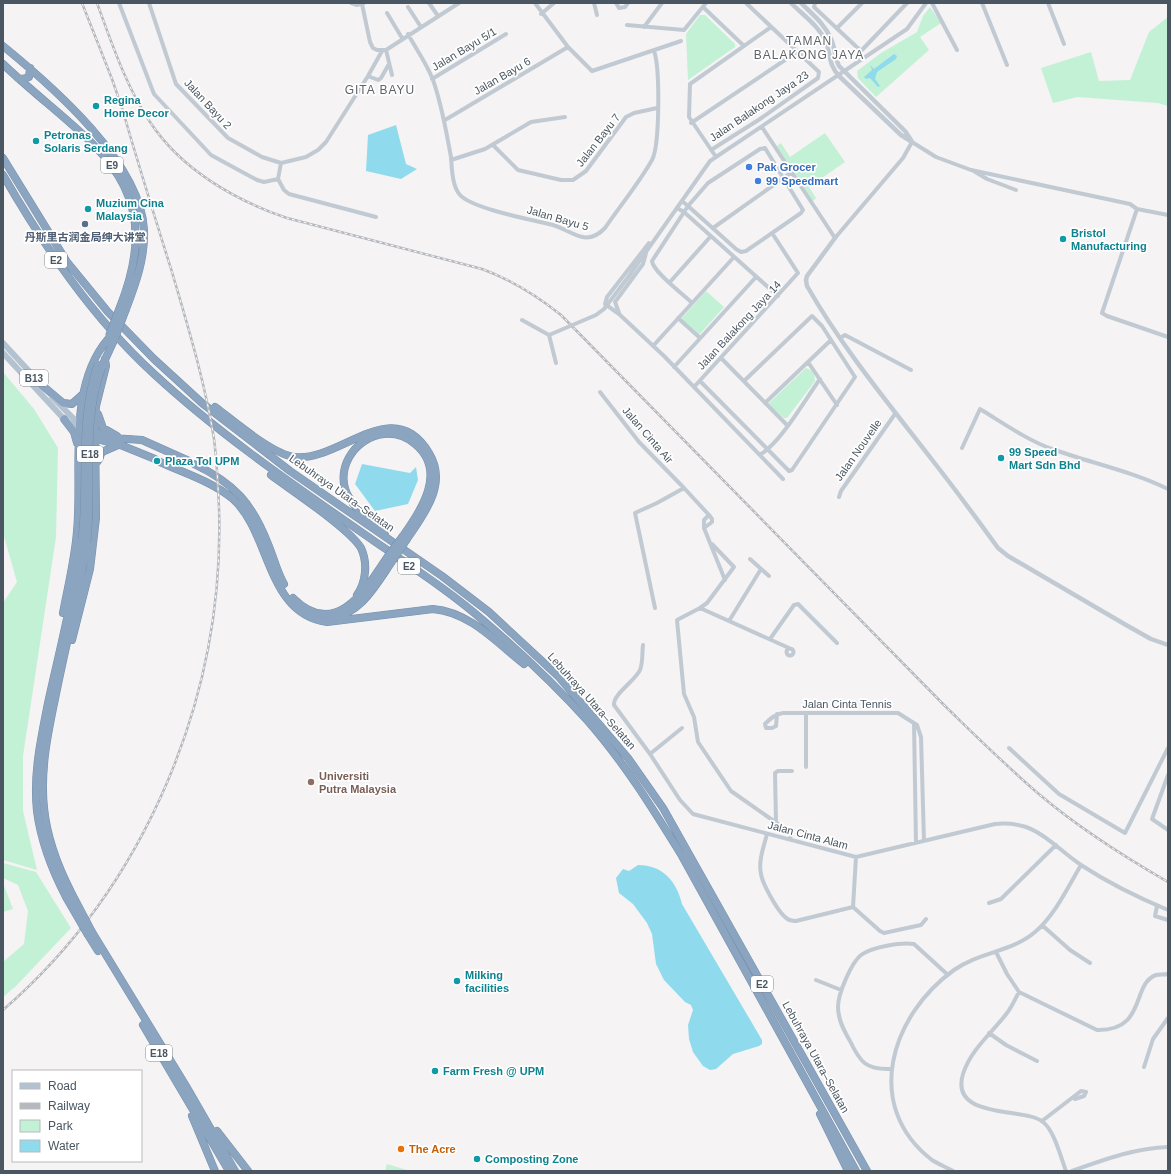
<svg xmlns="http://www.w3.org/2000/svg" width="1171" height="1174" font-family="Arial,'Noto Sans SC',sans-serif">
<rect width="100%" height="100%" fill="#f5f3f3"/>
<!-- green -->
<path fill="#c3f1d5" d="M930 7 941 23 920 37 929 50 876 97 858 78 857 71 881 53 917 32 923 16Z
M700 15H705L735 44V47L688 80 686 34Z
M1168 17V106L1158 103 1077 97 1053 103 1041 68 1091 52 1099 81 1130 80 1149 32Z
M825 133 845 162 809 187 816 198 813 201 777 146 781 143 790 157Z
M706 291 724 307 699 335 681 319Z
M806 368C813 370 815 375 815 381L787 418H784L768 404Z
M3 372 34 409 58 448 56 537 23 756V811L37 870 3 860V603L17 582 3 533Z
M3 863 36 872 71 928 16 986 3 997V962L24 944 28 911 18 885 3 878Z
M3 883 13 909 3 912Z
M387 1164 410 1171H385Z"/>
<!-- water -->
<path fill="#90daee" d="M894 54 897 56 896 59 877 72 875 79 880 86 878 87 870 78 866 79 864 77 872 70 870 65 874 69Z
M396 125 406 164 417 169 401 179 366 171 368 135Z
M362 464 410 473 416 467 418 480 408 504 375 511 355 484Z
M638 865C663 865 677 882 682 904L762 1040V1044L759 1046 733 1054 716 1069 710 1070 703 1066 693 1052 689 1039 688 1025 693 1010 691 1005 685 1002 664 980 656 964 652 934 647 923 633 904 619 893 616 878 623 869 629 871Z"/>
<g fill="none" stroke-linecap="round" stroke-linejoin="round">
<defs>
<path id="motorway" d="M3 46C52 86 141 163 144 230 145 258 136 283 126 309
M3 64C84 142 172 176 120 307
M18 78 23 79 29 77 30 68
M3 158 67 262 108 312 154 359 202 403 290 471 442 576 489 612 558 676 628 758 663 808 867 1171
M3 175C44 246 92 317 153 373 221 436 298 488 374 541 412 567 451 592 485 622 520 652 556 686 587 720 624 762 653 809 682 856L856 1171
M103 364 115 338
M37 381 63 403 72 404 83 394
M215 407C234 421 273 455 295 457 340 462 393 393 429 453 448 484 424 514 407 539
M98 414 103 428 117 436
M64 419 74 432 77 443
M93 432 113 438 142 440 189 461
M93 438 123 446 155 459
M98 461 102 452 118 445
M160 462C184 473 213 482 233 499 271 533 266 614 327 622L433 609C470 612 497 643 524 664
M194 464C234 483 252 503 268 544 274 558 277 572 284 584
M271 475C291 490 350 529 361 548 368 563 366 582 357 595
M386 531C373 522 358 513 350 499 332 472 354 437 384 434 396 433 407 437 415 444 448 471 421 510 403 536
M293 598C336 641 366 589 388 556
M63 613C68 586 75 559 77 531 83 471 66 388 108 339
M330 618C361 615 377 583 393 560
M72 640 90 569 96 518 95 419 96 406 106 366 105 359
M72 894C58 867 47 839 44 808 40 769 48 732 56 694 66 644 79 594 87 542
M66 897C52 870 41 842 37 811 33 774 41 739 48 703 60 649 74 594 82 539
M92 932 186 1086 235 1171
M88 935 98 951
M143 1025 229 1171
M820 1114 848 1171
M192 1116 215 1171
M217 1131 248 1171"/>
</defs>
<!-- motorway casing -->
<use href="#motorway" stroke="#7690ad" stroke-width="8"/>
<!-- minor -->
<path stroke="#c1cad2" stroke-width="4" d="M119 3 154 94 211 155 257 180 264 182 278 179 281 163
M149 3 176 84 228 138 262 157 281 163 306 157 318 150 326 142 368 76 382 51
M351 3 357 5 364 3
M429 3 438 16
M535 3 568 47 592 71 681 41
M594 3 597 15
M616 3 619 8 625 7 628 3
M815 3 814 7 861 51 907 3
M932 3 957 50
M982 3 1007 65
M1048 3 1064 44
M362 4 370 42 373 48 377 50H386L459 3
M408 7 421 27
M703 7 744 46
M387 13 402 38
M541 14 554 3
M627 25 684 30 706 3
M644 27 662 3
M837 28 862 3
M408 34C416 49 427 64 433 80 442 105 446 131 451 157 452 169 452 186 460 195 473 209 533 220 553 225 573 231 586 248 605 228 620 206 639 183 652 160 660 145 660 67 654 51
M386 50 392 75
M368 76 378 80 381 78 389 64
M432 79 506 34
M445 120 568 47
M691 123 797 52
M762 127 835 238 903 158 912 142 936 157 971 170 1130 204 1137 209 1168 215
M493 145 518 170 561 180H573L586 171 626 117 634 113 657 108
M711 150 760 119 818 78 819 72 746 3
M716 157 689 117 690 84 771 27
M451 160 485 149 531 122 565 117
M972 170 987 179 1016 190
M278 179 284 190 289 194 376 217
M682 201 688 206 736 249 741 252 746 251 801 213 803 210 765 148 760 149 708 183 688 206 652 261C653 272 683 294 692 303
M677 208 684 212 778 296
M1137 209 1102 313 1107 316 1168 337
M713 228 792 172
M649 243 607 297 605 304 619 314 664 356 783 479
M629 276 710 161 907 29 926 3
M670 282 711 236
M619 313 615 302 643 264 646 253
M678 318 700 338
M522 320 549 335 556 363
M840 338 845 335 911 370
M653 346 734 257
M721 358 787 425
M808 362 837 405
M674 367 756 277
M700 381 789 471 792 470 855 377 822 326 812 316 744 381
M694 387 798 273 774 236
M600 392 639 442 684 488
M765 403 831 340
M962 448 980 409C1003 423 1027 440 1052 449 1091 463 1131 471 1168 489
M760 455C782 441 804 401 820 379
M839 497 841 491 895 414
M704 528 712 522V519L709 515
M712 544 734 567 707 603 700 608 677 620 684 694 694 717 698 742 731 791 791 833 790 839
M750 559 769 576
M655 608 635 513 657 503 684 488 709 515 704 520V528L725 580
M700 608 789 648
M729 621 761 569
M770 639 794 605 798 604 837 643
M643 645C642 653 643 663 640 670 635 681 613 694 614 705L650 754 680 800 693 814 856 857 995 824C1037 820 1050 844 1081 865 1107 882 1139 898 1168 910
M786.5 652a3.5 3.5 0 1 1 7 0a3.5 3.5 0 1 1-7 0Z
M806 713V767
M777 714 776 726 772 728H766L765 724C770 719 775 714 783 713H898L917 725 921 737 924 841
M914 723 916 843
M1009 748 1059 794 1125 833 1168 748
M650 754 682 728
M1168 775 1152 819 1168 830
M776 821 775 773 778 771H792
M767 834C764 846 758 861 761 874 762 883 777 910 785 917 788 920 792 921 796 921L853 907 856 857
M989 903 1001 899 1056 845
M1157 906 1155 916 1168 920
M853 907 880 931 884 933 921 925 926 919
M1043 926 1070 950 1090 963
M996 952 1007 974 1019 992 1097 1030C1147 1031 1131 984 1156 975 1159 974 1164 975 1168 974
M816 980 841 990
M1019 992C1015 999 1012 1007 1007 1013 992 1033 971 1049 963 1074 949 1120 1026 1107 1043 1122 1054 1130 1061 1158 1066 1171
M989 1033 1006 1045 1037 1061
M1144 1067 1153 1039 1168 1018
M891 1069C866 1070 860 1062 850 1041 844 1031 838 1020 838 1007 838 994 851 963 861 955 872 947 901 942 914 944L948 975
M1075 1099 1084 1096 1086 1092
M1042 1121 1081 1091 1086 1092
M953 1171C946 1167 938 1164 932 1160 862 1106 891 1015 954 970 979 952 1012 952 1035 932 1055 915 1068 887 1081 865
M1072 1171C1103 1160 1135 1148 1168 1147"/>
<!-- tertiary -->
<path stroke="#c1cad2" stroke-width="4.5" d="M791 3C803 15 819 26 826 42 831 55 828 64 839 76L901 135 912 142
M801 3C812 14 825 24 831 39 835 48 835 58 839 66L905 131 911 140
M835 238 807 276 806 280 807 286C843 349 889 404 933 461 955 489 977 519 998 548L1008 556 1126 625 1151 639 1168 645"/>
<!-- primary -->
<path stroke="#b3c2d1" stroke-width="6" d="M3 343 40 383
M3 353 64 419 80 431
M52 397 80 425"/>
<!-- motorway -->
<use href="#motorway" stroke="#8ba5c1" stroke-width="7"/>
<defs>
<path id="rail" d="M97 3C112 44 126 86 150 122 181 169 234 200 287 218L482 269C512 280 536 295 561 315L944 705C975 735 1006 766 1040 795 1079 828 1123 856 1168 882
M3 1010C146 886 225 696 219 508 218 485 217 462 214 439 205 382 188 327 172 272 155 218 138 163 122 108L112 79 82 3"/>
</defs>
<!-- rail casing -->
<use href="#rail" stroke="#b5b8bd" stroke-width="2.5"/>
<!-- rail -->
<use href="#rail" stroke="#fff" stroke-width="1" stroke-dasharray="3" stroke-linecap="butt"/>
<defs>
<path id="motorway-bridge" d="M109 336 120 307
M115 338 126 309
M82 539C89 481 78 421 98 364
M87 542C93 485 81 422 102 367
M388 556 403 536
M393 560 407 539
M72 894 92 932
M66 897 88 935"/>
</defs>
<!-- motorway-bridge casing -->
<use href="#motorway-bridge" stroke="#7690ad" stroke-width="8" stroke-linecap="butt"/>
<!-- minor-bridge -->
<path stroke="#c1cad2" stroke-width="4" d="M549 335 596 315 604 309 629 276"/>
<!-- motorway-bridge -->
<use href="#motorway-bridge" stroke="#8ba5c1" stroke-width="7"/>
</g>
<!-- markers -->
<g fill="#0f9aa8" stroke="#fff" stroke-width="1.5">
<circle cx="96" cy="106" r="4"/>
<circle cx="36" cy="141" r="4"/>
<circle cx="88" cy="209" r="4"/>
<circle cx="1063" cy="239" r="4"/>
<circle cx="1001" cy="458" r="4"/>
<circle cx="157" cy="461" r="4"/>
<circle cx="457" cy="981" r="4"/>
<circle cx="435" cy="1071" r="4"/>
<circle cx="477" cy="1159" r="4"/>
</g>
<g fill="#3f7fe0" stroke="#fff" stroke-width="1.5">
<circle cx="749" cy="167" r="4"/>
<circle cx="758" cy="181" r="4"/>
</g>
<circle fill="#5c6f8a" stroke="#fff" stroke-width="1.5" cx="85" cy="224" r="4"/>
<circle fill="#8d6e63" stroke="#fff" stroke-width="1.5" cx="311" cy="782" r="4"/>
<circle fill="#e8710a" stroke="#fff" stroke-width="1.5" cx="401" cy="1149" r="4"/>
<g text-anchor="middle" dominant-baseline="central" stroke-width="3.5" stroke-linejoin="round" paint-order="stroke">
<!-- shield labels -->
<g fill="#fff" stroke="#808990" stroke-width="1">
<rect x="101" y="157" width="22" height="16" rx="3"/>
<rect x="45" y="252" width="22" height="16" rx="3"/>
<rect x="20" y="370" width="28" height="16" rx="3"/>
<rect x="77" y="446" width="26" height="16" rx="3"/>
<rect x="398" y="558" width="22" height="16" rx="3"/>
<rect x="751" y="976" width="22" height="16" rx="3"/>
<rect x="146" y="1045" width="26" height="16" rx="3"/>
</g>
<g font-size="10" font-weight="bold" fill="#4a5661">
<text x="112" y="165">E9</text>
<text x="56" y="260">E2</text>
<text x="34" y="378">B13</text>
<text x="90" y="454">E18</text>
<text x="409" y="566">E2</text>
<text x="762" y="984">E2</text>
<text x="159" y="1053">E18</text>
</g>
<!-- street labels -->
<g font-size="11" fill="#4a5661" stroke="#fff">
<text transform="translate(464 49) rotate(-31)">Jalan Bayu 5/1</text>
<text transform="translate(502 76) rotate(-30)">Jalan Bayu 6</text>
<text transform="translate(208 104) rotate(47)">Jalan Bayu 2</text>
<text transform="translate(759 106) rotate(-34)">Jalan Balakong Jaya 23</text>
<text transform="translate(598 140) rotate(-52)">Jalan Bayu 7</text>
<text transform="translate(558 218) rotate(16)">Jalan Bayu 5</text>
<text transform="translate(739 325) rotate(-47)">Jalan Balakong Jaya 14</text>
<text transform="translate(648 435) rotate(49)">Jalan Cinta Air</text>
<text transform="translate(858 450) rotate(-55)">Jalan Nouvelle</text>
<text transform="translate(342 493) rotate(35)">Lebuhraya Utara–Selatan</text>
<text transform="translate(592 701) rotate(48)">Lebuhraya Utara–Selatan</text>
<text x="847" y="704">Jalan Cinta Tennis</text>
<text transform="translate(808 835) rotate(15)">Jalan Cinta Alam</text>
<text transform="translate(816 1057) rotate(61)">Lebuhraya Utara–Selatan</text>
</g>
<!-- culture labels -->
<g font-size="11" font-weight="bold" fill="#0d838f" stroke="#fff" text-anchor="start">
<text x="104" y="100">Regina<tspan x="104" dy="13">Home Decor</tspan></text>
<text x="44" y="135">Petronas<tspan x="44" dy="13">Solaris Serdang</tspan></text>
<text x="96" y="203">Muzium Cina<tspan x="96" dy="13">Malaysia</tspan></text>
<text x="1071" y="233">Bristol<tspan x="1071" dy="13">Manufacturing</tspan></text>
<text x="1009" y="452">99 Speed<tspan x="1009" dy="13">Mart Sdn Bhd</tspan></text>
<text x="165" y="461">Plaza Tol UPM</text>
<text x="465" y="975">Milking<tspan x="465" dy="13">facilities</tspan></text>
<text x="443" y="1071">Farm Fresh @ UPM</text>
<text x="485" y="1159">Composting Zone</text>
</g>
<!-- shop labels -->
<g font-size="11" font-weight="bold" fill="#366cbe" stroke="#fff" text-anchor="start">
<text x="757" y="167">Pak Grocer</text>
<text x="766" y="181">99 Speedmart</text>
</g>
<!-- service labels -->
<g font-size="11" font-weight="bold" fill="#4e5e75" stroke="#fff">
<text x="85" y="237">丹斯里古润金局绅大讲堂</text>
</g>
<!-- education labels -->
<g font-size="11" font-weight="bold" fill="#785e54" stroke="#fff" text-anchor="start">
<text x="319" y="776">Universiti<tspan x="319" dy="13">Putra Malaysia</tspan></text>
</g>
<!-- food labels -->
<g font-size="11" font-weight="bold" fill="#c56008" stroke="#fff" text-anchor="start">
<text x="409" y="1149">The Acre</text>
</g>
<!-- neighbourhood labels -->
<g font-size="12" letter-spacing="1" fill="#5f6368" stroke="#fff">
<text x="809" y="41">TAMAN<tspan x="809" dy="14">BALAKONG JAYA</tspan></text>
<text x="380" y="90">GITA BAYU</text>
</g>
</g>
<!-- border -->
<rect width="1171" height="1174" fill="none" stroke="#4a5661" stroke-width="8"/>
<!-- legend -->
<rect x="12" y="1070" width="130" height="92" fill="#ffffff" stroke="#b7bbc0"/>
<rect x="20" y="1083" width="20" height="6" fill="#b3c2d1" stroke="#b7bbc0"/>
<text x="48" y="1090" font-size="12" fill="#4a5661">Road</text>
<rect x="20" y="1103" width="20" height="6" fill="#b5b8bd" stroke="#b7bbc0"/>
<text x="48" y="1110" font-size="12" fill="#4a5661">Railway</text>
<rect x="20" y="1120" width="20" height="12" fill="#c3f1d5" stroke="#b7bbc0"/>
<text x="48" y="1130" font-size="12" fill="#4a5661">Park</text>
<rect x="20" y="1140" width="20" height="12" fill="#90daee" stroke="#b7bbc0"/>
<text x="48" y="1150" font-size="12" fill="#4a5661">Water</text>
</svg>
